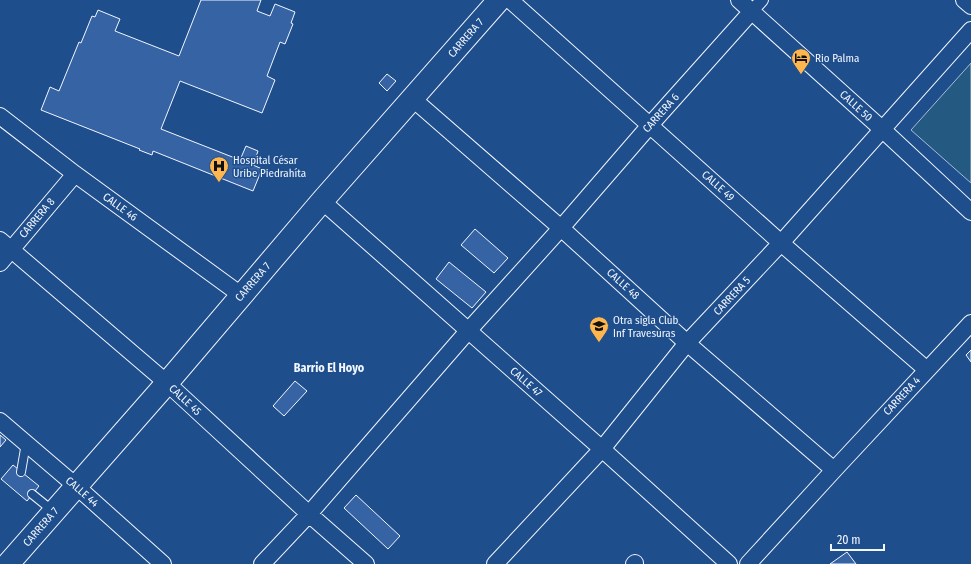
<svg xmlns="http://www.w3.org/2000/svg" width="971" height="564" font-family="'Fira Sans Condensed',sans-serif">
<rect width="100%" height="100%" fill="#1f4e8c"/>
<!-- green -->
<path fill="#245a82" stroke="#a8bbd7" d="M971 63V183L911 130Z"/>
<!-- building -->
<path fill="#3563a3" stroke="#f2f6ff" d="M201 0H261L257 11 270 16 275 4 295 12 291 23 293 24 285 44 280 42 267 76 275 80 262 113 180 81 161 129 240 160 246 146 258 151 253 165 262 169 253 191 153 151 152 155 139 150 140 149 41 110 50 87 59 91 79 42 81 43 92 16 95 17 98 10 120 19 115 31 179 56Z
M387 74 396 81 387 91 379 83Z
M475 229 508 258 494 273 461 245Z
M449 262 486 292 472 308 436 279Z
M971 350V362L966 355Z
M295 381 307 391 284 416 273 406Z
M0 435 6 440 0 447Z
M13 465 39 486 27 501 1 479Z
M356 495 400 536 388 549 344 508Z
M847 552 856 564H830Z"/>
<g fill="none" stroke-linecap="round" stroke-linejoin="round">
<defs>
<path id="service" d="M21 472 26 443
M32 494 53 511"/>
<path id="pedestrian" d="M752 11 762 0"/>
<path id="minor" d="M510 0 781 243 927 370
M739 0 883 130 971 212
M964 0 971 6
M413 99 561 228 687 343 834 470
M0 116 75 174 241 295
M322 201 602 449 729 564
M0 240 167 383 309 514 366 564
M0 263 75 174
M0 421 76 486 163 564
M262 564 309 514 468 331 561 228 651 124 752 11
M495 564 602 449 687 343 781 243 971 30
M634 564 635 563
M748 564 834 470 971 323"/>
<path id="primary" d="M8 564 167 383 322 201 499 0"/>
</defs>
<!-- service casing -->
<use href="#service" stroke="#f2f6ff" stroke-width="10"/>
<!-- pedestrian casing -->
<use href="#pedestrian" stroke="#f2f6ff" stroke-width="14"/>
<!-- minor casing -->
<use href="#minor" stroke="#f2f6ff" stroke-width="18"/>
<!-- primary casing -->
<use href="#primary" stroke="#f2f6ff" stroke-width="24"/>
<!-- service -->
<use href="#service" stroke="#1f4e8c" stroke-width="8"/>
<!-- pedestrian -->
<use href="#pedestrian" stroke="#1f4e8c" stroke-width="12"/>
<!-- minor -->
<use href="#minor" stroke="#1f4e8c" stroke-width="16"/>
<!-- primary -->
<use href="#primary" stroke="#1f4e8c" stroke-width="22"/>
</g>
<!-- icons -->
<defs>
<symbol id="hotel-pin" viewBox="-11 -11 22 30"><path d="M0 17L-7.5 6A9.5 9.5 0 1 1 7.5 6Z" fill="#ffb74d" stroke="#1f4e8c"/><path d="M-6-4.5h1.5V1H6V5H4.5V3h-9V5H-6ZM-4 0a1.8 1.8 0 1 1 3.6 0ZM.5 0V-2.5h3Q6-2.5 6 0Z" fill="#111"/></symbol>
<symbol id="hospital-pin" viewBox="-11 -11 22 30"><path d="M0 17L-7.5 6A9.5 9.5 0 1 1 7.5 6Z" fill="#ffb74d" stroke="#1f4e8c"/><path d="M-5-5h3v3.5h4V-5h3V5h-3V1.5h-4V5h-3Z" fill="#111"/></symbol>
<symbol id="school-pin" viewBox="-11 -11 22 30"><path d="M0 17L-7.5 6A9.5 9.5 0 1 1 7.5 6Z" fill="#ffb74d" stroke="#1f4e8c"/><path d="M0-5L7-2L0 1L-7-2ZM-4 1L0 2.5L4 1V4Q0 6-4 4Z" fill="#111"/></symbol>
</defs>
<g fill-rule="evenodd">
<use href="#hotel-pin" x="790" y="47" width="22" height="30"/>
<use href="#hospital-pin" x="208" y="155" width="22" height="30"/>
<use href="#school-pin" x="588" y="315" width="22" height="30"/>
</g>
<g text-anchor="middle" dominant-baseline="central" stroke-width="3" stroke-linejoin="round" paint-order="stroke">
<!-- street labels -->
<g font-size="11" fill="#f2f6ff" stroke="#1f4e8c">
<text transform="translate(466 38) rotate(-49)">CARRERA 7</text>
<text transform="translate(856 106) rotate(42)">CALLE 50</text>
<text transform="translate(661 113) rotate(-48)">CARRERA 6</text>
<text transform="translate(718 186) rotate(42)">CALLE 49</text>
<text transform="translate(120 207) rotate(36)">CALLE 46</text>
<text transform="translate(37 218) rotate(-50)">CARRERA 8</text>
<text transform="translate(253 282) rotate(-49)">CARRERA 7</text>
<text transform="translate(623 284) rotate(42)">CALLE 48</text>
<text transform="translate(732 296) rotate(-47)">CARRERA 5</text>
<text transform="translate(526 382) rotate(41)">CALLE 47</text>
<text transform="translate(902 396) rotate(-47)">CARRERA 4</text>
<text transform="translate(185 400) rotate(43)">CALLE 45</text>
<text transform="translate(82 492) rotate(41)">CALLE 44</text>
<text transform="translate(41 527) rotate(-49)">CARRERA 7</text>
</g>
<!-- poi labels -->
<g font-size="11" fill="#f2f6ff" stroke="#1f4e8c" text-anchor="start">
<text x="815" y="58">Rio Palma</text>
<text x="233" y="160">Hospital César<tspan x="233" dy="13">Uribe Piedrahíta</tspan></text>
<text x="613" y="320">Otra sigla Club<tspan x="613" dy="13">Inf Travesuras</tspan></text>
</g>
<!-- neighbourhood labels -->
<g font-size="12" font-weight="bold" fill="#f2f6ff" stroke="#1f4e8c">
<text x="329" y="368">Barrio El Hoyo</text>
</g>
</g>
<!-- scale -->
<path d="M831 544v6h53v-6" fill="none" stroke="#f2f6ff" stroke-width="2"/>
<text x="837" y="544" font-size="12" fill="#f2f6ff" stroke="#1f4e8c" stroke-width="3" paint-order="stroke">20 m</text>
</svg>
